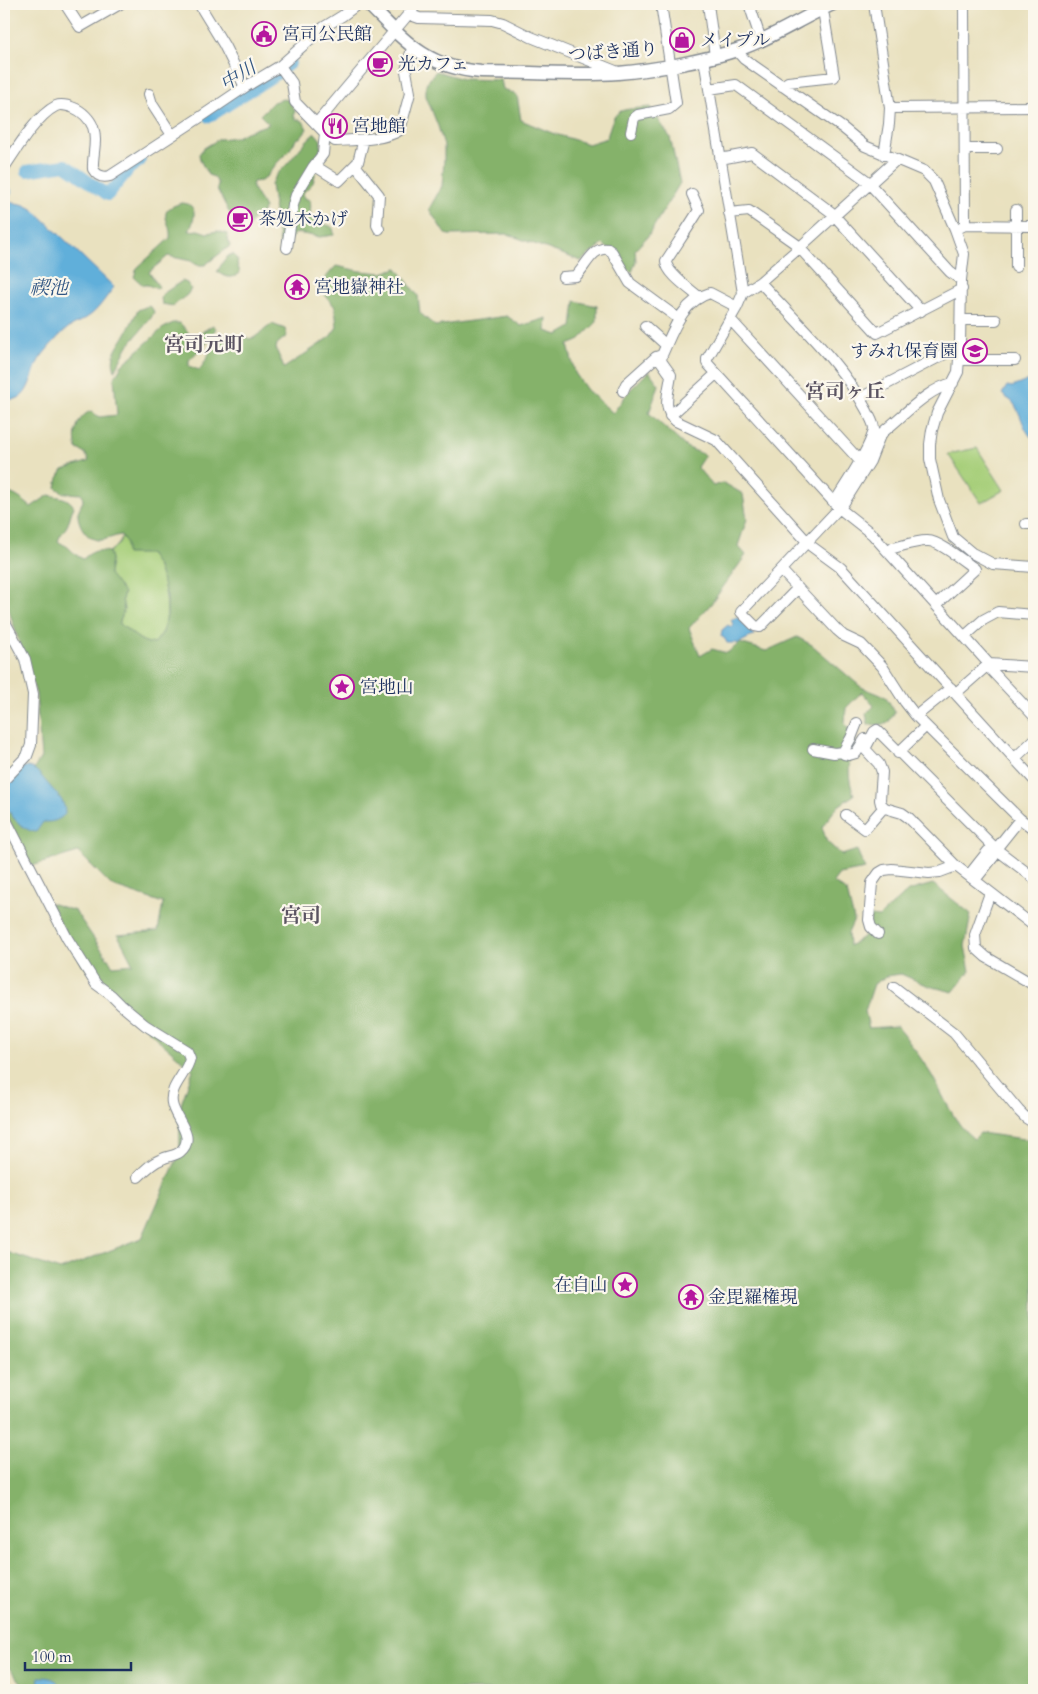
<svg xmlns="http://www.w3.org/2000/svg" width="1038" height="1694" font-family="Cardo,'Noto Serif JP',serif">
<rect width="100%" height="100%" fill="#fbf7ec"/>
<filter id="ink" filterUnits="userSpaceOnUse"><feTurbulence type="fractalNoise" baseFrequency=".02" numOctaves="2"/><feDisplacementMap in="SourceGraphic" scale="10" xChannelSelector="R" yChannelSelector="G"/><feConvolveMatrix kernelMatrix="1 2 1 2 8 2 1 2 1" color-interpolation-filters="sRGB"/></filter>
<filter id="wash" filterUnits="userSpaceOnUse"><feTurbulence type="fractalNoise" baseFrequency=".0096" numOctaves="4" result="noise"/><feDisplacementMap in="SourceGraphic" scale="20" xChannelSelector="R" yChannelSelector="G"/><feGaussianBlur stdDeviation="1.12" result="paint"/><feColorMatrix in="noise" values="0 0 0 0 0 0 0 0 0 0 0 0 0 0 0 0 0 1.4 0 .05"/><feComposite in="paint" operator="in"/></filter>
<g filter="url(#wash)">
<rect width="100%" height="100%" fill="#e9e1bf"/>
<!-- green -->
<path fill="#a7cf7a" stroke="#617f6c" d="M977 448 1004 490 981 503 948 454Z
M122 535C129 547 140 546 149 554 164 569 172 613 163 631 161 636 157 640 154 644 137 642 133 632 119 624L124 610 122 599 109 574 111 559 109 552 119 544Z"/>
<!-- forest -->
<path fill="#85b26a" stroke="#507064" d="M436 71 463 79 501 80 503 89 517 95 521 120 552 133 588 144 607 138C615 105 619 111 650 107L670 137 680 183 648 236 635 250 636 261 632 272 621 266 612 252 603 244 581 261 507 234 449 235 445 234 429 209 442 186 444 160V146L438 126 426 96V84Z
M283 99 288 100 295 110 294 116 296 119 303 121 307 129 300 138H297L289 151 277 163 266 177 261 181 253 182 252 186C255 194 261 201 265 208L262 213 255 216 248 228 243 227 229 212 217 189 218 183 214 177 208 175 200 160 199 154 204 148 219 139 237 137 246 132 269 124 260 115 273 102Z
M315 133 321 140V150L314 165 315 175 313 183 302 194 304 198 310 200C312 207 309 211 311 218 315 220 319 223 323 224 331 226 334 226 334 235L320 237 297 233 292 236 282 249 280 246 271 185C275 173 286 167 293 157 300 149 306 140 315 133Z
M182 203C199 204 195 220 189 231L198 230 207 233 218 231 227 234 230 246 205 265H197L191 261 168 256 149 272 159 287 157 289 148 285H143L134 277 137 268 170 238C172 220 153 211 182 203Z
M233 254 238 261 237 263 240 273C232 280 225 277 217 272 222 265 224 256 233 254Z
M336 266 360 271 382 273 397 268 418 296 420 313 435 326 507 316 521 326 547 318 546 331 558 335 572 327 575 301 597 306V322L578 341 568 345 575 373 587 390 613 413 629 391 649 371 659 385 649 413 686 447 705 455 697 467 713 486 724 483 743 494 747 519 738 546 746 555 711 604 689 628 700 656 712 649 727 653 740 643 766 651 797 637 812 645 861 687 886 697 895 712 888 723 877 725 868 724 866 714 874 706 862 692 846 708 845 724 855 738C849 760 846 774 854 795L837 807 822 827 827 842 842 855 857 850 865 869 839 874 833 882 847 892 854 920 848 933 849 946 863 937 871 916 879 917 908 891 933 884 971 914 965 946 970 971 953 992 929 986 901 974 887 976 874 984 865 1011 869 1028 897 1026C909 1041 921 1058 931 1074 944 1096 953 1123 974 1139L980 1133 1031 1140 1034 1142V1690H32L26 1688 4 1662V1251L60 1270 142 1238 180 1152 179 1110 193 1070 154 1036 82 964 50 903 75 911 113 966 133 964 118 935 158 931 163 903 112 886 78 852 32 866 7 816 41 757 36 694 4 595V492C14 493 23 500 31 507L49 495C60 498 68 496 74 507 70 513 70 521 67 526 64 531 60 535 58 541 61 544 66 545 69 548 74 553 77 556 83 559 92 551 97 549 109 552L111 559 109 574 124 593 122 599 124 610 119 624C133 632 137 642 154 644L163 632 167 615V597L158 567 149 554H126V542L121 535C114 536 104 541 98 540 86 539 77 523 78 512 79 509 81 505 83 501L82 494 64 493 56 488 58 478 63 470 89 461 85 453 77 449C73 435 76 417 91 411L99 417 117 415 114 378 122 365 162 329 173 323H180L188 332 191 339 213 325 216 328 208 342 189 360V366L199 370C211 357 209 341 230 335L235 337H247L249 339 255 337 272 324 285 329 287 336 277 344 276 349 284 368 329 338 337 327 335 307 318 286Z
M182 281 187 283 191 289 187 295 173 306 162 304 161 298 164 293Z
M148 306 152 308 154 312 151 318 127 347 115 371C110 354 117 349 125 335 130 327 133 319 138 310Z"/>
<!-- water -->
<path fill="#60afda" stroke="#3e6f9c" d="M11 202 25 205 34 210 114 287C107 296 100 307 92 314 85 320 75 323 68 328 59 335 48 348 41 357 30 371 31 407 4 398V206Z
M1034 378V440C1022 429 1023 417 1014 404 1011 399 1006 399 1002 394L1007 386 1012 387Z
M737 617 754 635 739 643H727L725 639 721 636 722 630 728 625 731 627 733 624 731 620Z
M23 767C36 766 40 775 48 784 56 794 65 799 65 814 58 821 53 822 43 822L36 832C19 830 0 806 4 788 6 779 16 772 23 767Z
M39 1677C51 1677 58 1679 63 1690H38Z"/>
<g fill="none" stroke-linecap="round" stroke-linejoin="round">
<!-- river -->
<path stroke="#60afda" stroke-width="12" d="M209 117 275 75 290 63
M27 171 65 165 108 195 113 189
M117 184 130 168 140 161
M4 194 6 192"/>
</g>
</g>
<g filter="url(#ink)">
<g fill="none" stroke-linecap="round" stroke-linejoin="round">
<defs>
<path id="minor" d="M65 4 80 27 120 4
M199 4 224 45 245 87
M708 4 715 56
M749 4 761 40
M874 4 890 108 889 124 884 155
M964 4 965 225
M408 14 419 18 492 20 503 23 531 37 618 72
M736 50 744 59 843 128 865 146 924 171 934 181 955 229 964 254 961 280 960 346 958 372 937 413 932 430 930 444V459L939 500 953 537 972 553 993 564 1034 567
M704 59 743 293 737 307 707 359V363L839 508 872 534 888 552 989 664 991 670 1034 716
M280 66 292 83 295 102 325 133 323 154 313 167 296 195 293 205 287 248
M782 86 788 82 834 77 824 16 821 9
M709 89 736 85 866 180 950 272 961 280
M149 94 152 104 172 135
M890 108 1034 107
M316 124 417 4
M631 132 634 118 638 115 669 109 676 103 661 4
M325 133 335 141C353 140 386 140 400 130L410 93 406 71 412 48
M965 149H997
M720 159 752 153 831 212 921 311
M355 165 379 195 377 225 379 229
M315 166 339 181 358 162 364 139
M4 168C16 150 36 116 56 106 61 104 69 106 74 108 82 111 90 119 93 127 98 141 92 155 93 169 97 176 103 178 110 176L199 118 245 87 280 66 324 27 342 16 358 4
M692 194 699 210C688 228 677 244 666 261 666 273 690 289 699 297
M1016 210V267
M729 213 749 211 796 244 877 333 962 289
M961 227 965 225 1034 226
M563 277 576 276C586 266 593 246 608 249L612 252 630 283 679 319
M760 282C797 323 841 362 867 411 869 416 874 423 874 429 871 448 845 485 834 503
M743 293 760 282 799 248 896 160
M737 307 710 293C682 301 673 331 662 355L661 361 671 375C669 392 661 409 676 421L716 440 811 546 841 568 1034 780
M730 319 860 461
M961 320H996
M645 326 666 345
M960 360H1015
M623 391 626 384 656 357 662 355
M860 398 960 346
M670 416 716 374
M1026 524H1034
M888 552 893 548C902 546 919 540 928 541 939 541 965 562 975 569L936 605
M781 570 837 630 844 636 861 644 882 666 905 702 916 716 1020 819 1034 829
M798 588 760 627 755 626 741 612 843 504 870 461 879 438 883 432C903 416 929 388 953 383
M4 620 25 659 33 694 31 745 27 756 4 780
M965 636 983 620 998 612 1034 615
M956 693 989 664 1034 667
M916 716 951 688
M857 723 851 738 843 752 844 754 849 755 856 753 865 739
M813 749 834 753 843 752
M898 753 926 726
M1015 758 1034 740
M846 815 865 829 884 807
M4 816 67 938 96 984 111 995 121 1005 145 1025 187 1051 190 1058C187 1074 169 1086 172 1103 174 1119 198 1137 180 1152 175 1156 168 1156 162 1159 153 1162 145 1170 138 1177
M969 875 988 851 996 849
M1034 878 996 849 877 730 874 732 865 749 879 764 882 772 880 800 881 804 885 808 902 813 909 818 956 866 1034 926
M975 880 995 855 996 849 1020 819
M990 893 975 935 976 948 986 957 1034 985
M878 934 871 927 869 920 872 883 879 873 884 870 892 869 929 873 940 872 956 866
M894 987 954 1033 1019 1111 1026 1118 1034 1123"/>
<path id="major" d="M368 4C405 41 425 67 481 72 526 72 573 76 618 73 654 70 703 61 737 50 771 39 801 18 833 4"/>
</defs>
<!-- minor casing -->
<use href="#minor" stroke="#82888e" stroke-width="12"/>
<!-- major casing -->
<use href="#major" stroke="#82888e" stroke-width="15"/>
<!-- minor -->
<use href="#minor" stroke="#fff" stroke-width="10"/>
<!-- major -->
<use href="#major" stroke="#fff" stroke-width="12"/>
</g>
</g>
<!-- icons -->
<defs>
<symbol id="civic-ring" viewBox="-11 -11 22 22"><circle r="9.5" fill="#fbf7ec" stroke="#b5179e" stroke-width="1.5"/><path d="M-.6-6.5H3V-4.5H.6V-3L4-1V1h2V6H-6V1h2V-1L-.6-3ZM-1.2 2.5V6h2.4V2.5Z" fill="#b5179e"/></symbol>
<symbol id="shop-ring" viewBox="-11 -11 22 22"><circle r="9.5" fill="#fbf7ec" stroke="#b5179e" stroke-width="1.5"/><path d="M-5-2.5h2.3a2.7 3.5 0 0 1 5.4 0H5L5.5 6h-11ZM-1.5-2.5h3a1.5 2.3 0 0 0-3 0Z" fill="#b5179e"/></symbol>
<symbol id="cafe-ring" viewBox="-11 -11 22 22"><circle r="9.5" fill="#fbf7ec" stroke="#b5179e" stroke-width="1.5"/><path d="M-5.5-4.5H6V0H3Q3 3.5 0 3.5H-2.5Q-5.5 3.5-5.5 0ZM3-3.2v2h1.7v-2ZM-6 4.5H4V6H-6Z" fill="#b5179e"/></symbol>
<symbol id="restaurant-ring" viewBox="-11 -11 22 22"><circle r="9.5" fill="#fbf7ec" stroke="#b5179e" stroke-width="1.5"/><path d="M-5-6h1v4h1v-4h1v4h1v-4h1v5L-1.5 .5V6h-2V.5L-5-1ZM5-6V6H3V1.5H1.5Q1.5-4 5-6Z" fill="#b5179e"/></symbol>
<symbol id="temple-ring" viewBox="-11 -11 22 22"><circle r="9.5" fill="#fbf7ec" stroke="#b5179e" stroke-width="1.5"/><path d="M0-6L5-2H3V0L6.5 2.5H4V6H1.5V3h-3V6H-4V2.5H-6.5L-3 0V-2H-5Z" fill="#b5179e"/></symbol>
<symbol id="school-ring" viewBox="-11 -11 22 22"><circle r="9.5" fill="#fbf7ec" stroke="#b5179e" stroke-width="1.5"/><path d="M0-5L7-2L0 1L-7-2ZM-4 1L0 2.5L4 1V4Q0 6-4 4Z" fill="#b5179e"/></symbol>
<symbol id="sight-ring" viewBox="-11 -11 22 22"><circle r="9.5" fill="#fbf7ec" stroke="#b5179e" stroke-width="1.5"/><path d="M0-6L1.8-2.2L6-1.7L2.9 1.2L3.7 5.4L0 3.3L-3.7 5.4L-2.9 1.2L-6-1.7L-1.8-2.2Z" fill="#b5179e"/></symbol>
</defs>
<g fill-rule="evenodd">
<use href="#civic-ring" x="250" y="20" width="28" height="28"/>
<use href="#shop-ring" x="668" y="26" width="28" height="28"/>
<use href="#cafe-ring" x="366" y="50" width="28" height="28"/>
<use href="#restaurant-ring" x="321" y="112" width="28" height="28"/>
<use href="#cafe-ring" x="226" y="205" width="28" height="28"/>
<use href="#temple-ring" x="283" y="273" width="28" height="28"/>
<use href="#school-ring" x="961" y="337" width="28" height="28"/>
<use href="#sight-ring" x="328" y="673" width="28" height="28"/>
<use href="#sight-ring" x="611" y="1271" width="28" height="28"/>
<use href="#temple-ring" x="677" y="1283" width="28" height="28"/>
</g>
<g text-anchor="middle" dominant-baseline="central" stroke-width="4.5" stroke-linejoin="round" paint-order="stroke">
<!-- poi labels -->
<g font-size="18" fill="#1b2f5e" stroke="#fbf7ec" text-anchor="start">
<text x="282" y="34">宮司公民館</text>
<text x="700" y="40">メイプル</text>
<text x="398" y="64">光カフェ</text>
<text x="352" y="126">宮地館</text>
<text x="258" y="219">茶処木かげ</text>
<text x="314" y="287">宮地嶽神社</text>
<text x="958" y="351" text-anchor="end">すみれ保育園</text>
<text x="360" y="687">宮地山</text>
<text x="608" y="1285" text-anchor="end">在自山</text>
<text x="708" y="1297">金毘羅権現</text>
</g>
<!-- street labels -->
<g font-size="18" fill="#1b2f5e" stroke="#fbf7ec">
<text transform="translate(613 52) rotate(-4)">つばき通り</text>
</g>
<!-- water labels -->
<g font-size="19" font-style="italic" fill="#305583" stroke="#fbf7ec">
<text transform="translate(238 76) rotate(-32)">中川</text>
<text x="49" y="288">禊池</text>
</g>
<!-- quarter labels -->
<g font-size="20" font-weight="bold" fill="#5b5462" stroke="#fbf7ec">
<text x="204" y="344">宮司元町</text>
<text x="845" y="391">宮司ヶ丘</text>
<text x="301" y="915">宮司</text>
</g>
</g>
<!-- margin -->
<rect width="1038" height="1694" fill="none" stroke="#fbf7ec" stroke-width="20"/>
<!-- scale -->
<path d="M25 1662v8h106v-8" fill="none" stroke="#1b2f5e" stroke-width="2.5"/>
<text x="32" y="1662" font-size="15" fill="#1b2f5e" stroke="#fbf7ec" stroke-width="4" paint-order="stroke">100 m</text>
</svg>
